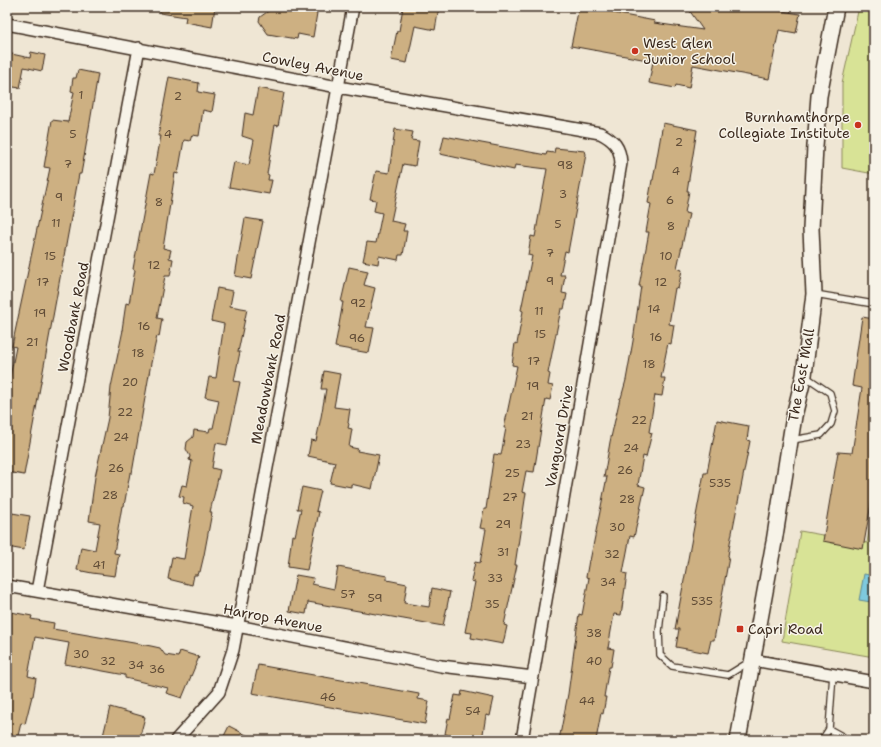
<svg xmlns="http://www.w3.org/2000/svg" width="881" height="747" font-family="'Shantell Sans',sans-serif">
<rect width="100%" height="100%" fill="#efe6d4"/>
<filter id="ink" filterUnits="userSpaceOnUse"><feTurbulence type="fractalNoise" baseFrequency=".025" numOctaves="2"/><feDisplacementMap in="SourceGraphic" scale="8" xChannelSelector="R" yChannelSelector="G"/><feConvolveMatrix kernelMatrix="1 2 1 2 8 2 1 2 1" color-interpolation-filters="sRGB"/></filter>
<g filter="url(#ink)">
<!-- green -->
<path fill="#d8e396" stroke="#8a865a" d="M859 7H874V174L842 168V83Z
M874 501V657L782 641 800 531 867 543Z"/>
<!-- water -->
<path fill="#7ec9de" stroke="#638991" d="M864 574 874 576 871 602 859 600Z"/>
<!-- building -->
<path fill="#cdb082" stroke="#3b2a1e" d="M160 7H215L212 27 185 22 186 17 160 13Z
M274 7H307L306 11 317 13 313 37 298 34 297 39 268 34 259 21 260 17Z
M403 7H439L435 30 415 26 407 63 391 60 397 31H399Z
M579 7H614L613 13 655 21 654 23 703 30 687 7H758L800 14 796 33 779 30 769 79 693 65 689 88 676 85 675 88 649 83 653 61 571 46Z
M31 52 45 55 42 71 24 67 20 88 7 86V53L30 58Z
M78 70 98 74 86 146 81 174H79L24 475 7 472V392L16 347 12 346 50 168 44 167 52 120 68 122 74 92 71 91 73 78H76Z
M169 77 199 83 198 92 215 95 212 112 203 110 199 136 192 135 190 141 184 140 178 174 175 173 163 248 171 250 169 258 173 259 170 276H165L157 318 162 319 159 337 157 336 151 363 132 473H130L124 506H122L114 553 119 554 115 576 92 573 77 570 81 547 95 550 100 523 89 521 95 477 108 418 111 387 123 330H122L126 303 129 304 135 270 133 269 151 173 154 174 161 136H158Z
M258 88 284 93 278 126 275 125 272 143 267 174 269 175 268 180H272L269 194 229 187 234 162 249 165 254 140 242 136 245 113 253 115Z
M663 123 697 130 687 191H689L685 213 689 214 677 268 682 270 678 289 675 288 669 324 674 325 671 344 668 343 661 378H665L662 396 655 395 649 432 652 433 646 457 643 456 638 485 645 487 634 537 630 536 623 573 627 574 621 615 614 614 608 648 614 649 611 667H609L604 697H606L603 714 601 713 596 740H559L568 694 579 614 582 615 589 578 586 577 589 560 590 561 607 477H604L610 442 620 398H621L626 380 633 341 641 286H639L649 232H646L651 204 648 203 652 180H653Z
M395 129 413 132 411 140 419 141 415 166 403 164 391 221 405 224 403 231H407L403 255H399L398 260 379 256 378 264 363 261 367 242 376 243 382 213 374 211 376 200 370 199 376 171 389 173Z
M444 136 546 155 547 152 554 153 555 148 585 151 586 154 568 252 565 251 560 275H565L562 293 567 294 564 309H561L548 373 550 374 548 385 553 386 550 400 546 399 534 472 526 471 522 492 526 493 515 565H517L504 625 507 626 503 644 471 638 472 633 465 632 475 582 471 581 475 562 480 563 486 529 480 528 484 509H486L494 454 501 455 506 428H504L517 366 512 365 515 343 517 344 523 311 521 310 532 256 528 255 531 236 535 237 547 169 515 165 514 170 440 154Z
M245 218 263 221 251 279 235 276Z
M349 267 368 271 364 285 375 288 366 327 374 328 369 353 335 347 343 302H341Z
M217 288 233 291 230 306 247 309 238 352H240L234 381 240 382 227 445 216 443 212 468 220 470 210 512H212L204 555 200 572H198L197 575H194L192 585 168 579 172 557 184 559 193 506 183 503 184 497 179 496 182 485 187 486 192 461 189 460 190 456 186 449 187 442 193 437 194 430 209 432 210 428H213L219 400 205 397 209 377 216 378 224 324 211 321Z
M862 317 874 319V487L863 549 823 541 838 452 852 453 862 388 852 386Z
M324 371 340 374 334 407 350 409 348 423 349 424 348 428 352 429 349 447 358 449 357 451 379 455 372 489 351 484V487L330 483 335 462 308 456 311 440 316 441 321 417 326 389H321Z
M717 420 749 426 747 440 750 441 730 543 728 556 729 557 714 640H711L708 653 676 647 679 629H675L704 473H707Z
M302 487 321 491 316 511 319 512 307 570 288 567 292 535 295 536 301 509H297Z
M12 513 30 516 24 550 7 547Z
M338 567 387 576V580L407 584 404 603 429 607 432 588 450 592 443 626 308 602 306 614 289 611 296 575 313 578 312 584 334 589Z
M11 612 32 616 31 619 54 623 53 629 151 646 160 648 165 655 178 657 180 651 199 657 182 698 166 693 168 688 125 678V675L65 664 69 643 35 637 28 676 36 678 33 696H32L25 724 21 723 17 740H7V633Z
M258 665 419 694 418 699 429 701 425 724 252 693Z
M462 691 494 698 490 716 486 715 482 740H447L448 735 445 734 448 718 450 719 455 695 461 696Z
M110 707 145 717 139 740H102Z
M229 726 256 740H222Z"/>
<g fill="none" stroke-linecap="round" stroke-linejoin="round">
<defs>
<path id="lane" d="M815 294 874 304
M792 440 821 435 831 424 835 411 830 393 805 376
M663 596 659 631 660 655 672 666 728 675 749 662
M829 729 849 740
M822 740 829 729 833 674"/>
<path id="street" d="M7 24 338 87 600 133C614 140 620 147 621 163L522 740
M7 586 237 626 441 666 533 677
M37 591 139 48
M753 660 874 682
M176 740 219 692 233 650 353 7"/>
<path id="secondary" d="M738 740 774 542 794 416 804 375 814 294 811 229 815 146 819 96 836 7"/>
</defs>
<!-- lane casing -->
<use href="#lane" stroke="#3b2a1e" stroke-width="8"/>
<!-- street casing -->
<use href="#street" stroke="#3b2a1e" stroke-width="14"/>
<!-- secondary casing -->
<use href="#secondary" stroke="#3b2a1e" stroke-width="18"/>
<!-- lane -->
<use href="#lane" stroke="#f7f3e8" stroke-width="5.5"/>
<!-- street -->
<use href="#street" stroke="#f7f3e8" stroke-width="11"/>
<!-- secondary -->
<use href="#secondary" stroke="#f7f3e8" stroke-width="15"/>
</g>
</g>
<!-- markers -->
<g fill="#c8321e" stroke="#f7f3e8" stroke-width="1.5">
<circle cx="635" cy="51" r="4"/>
<circle cx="858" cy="125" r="4"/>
<rect x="736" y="625" width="8" height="8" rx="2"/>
</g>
<g text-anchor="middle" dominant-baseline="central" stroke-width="3" stroke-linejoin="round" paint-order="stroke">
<!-- number labels -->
<g font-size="12" fill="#604c37">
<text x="81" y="95">1</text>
<text x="178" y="96">2</text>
<text x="73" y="134">5</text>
<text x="168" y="134">4</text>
<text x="679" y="142">2</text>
<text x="68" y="164">7</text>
<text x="565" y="165">98</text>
<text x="676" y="171">4</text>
<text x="563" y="194">3</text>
<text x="59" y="197">9</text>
<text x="670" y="200">6</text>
<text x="159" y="202">8</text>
<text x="56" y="223">11</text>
<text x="558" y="224">5</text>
<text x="671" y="226">8</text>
<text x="550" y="253">7</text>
<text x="50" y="256">15</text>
<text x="666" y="256">10</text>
<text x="154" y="265">12</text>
<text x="550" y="281">9</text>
<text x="43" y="282">17</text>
<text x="661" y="282">12</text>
<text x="358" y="303">92</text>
<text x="654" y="309">14</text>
<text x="539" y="311">11</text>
<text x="40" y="313">19</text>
<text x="144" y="326">16</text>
<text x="540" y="334">15</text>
<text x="656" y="337">16</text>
<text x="357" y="338">96</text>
<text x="32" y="342">21</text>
<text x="138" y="353">18</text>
<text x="534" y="361">17</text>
<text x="649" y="364">18</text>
<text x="130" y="382">20</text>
<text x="533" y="386">19</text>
<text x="125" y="412">22</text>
<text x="527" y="416">21</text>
<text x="639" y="420">22</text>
<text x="121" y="437">24</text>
<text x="523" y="444">23</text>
<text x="631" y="448">24</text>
<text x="116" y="468">26</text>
<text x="625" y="470">26</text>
<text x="512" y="473">25</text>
<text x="720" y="483">535</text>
<text x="110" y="495">28</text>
<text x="510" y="497">27</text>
<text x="627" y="499">28</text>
<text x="503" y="524">29</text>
<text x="617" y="527">30</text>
<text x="503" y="552">31</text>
<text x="612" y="554">32</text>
<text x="99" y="565">41</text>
<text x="495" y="578">33</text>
<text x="608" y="582">34</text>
<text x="348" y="594">57</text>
<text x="375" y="598">59</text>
<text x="702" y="601">535</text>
<text x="492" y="604">35</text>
<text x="594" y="633">38</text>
<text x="81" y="654">30</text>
<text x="108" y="661">32</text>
<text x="594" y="661">40</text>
<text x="136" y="665">34</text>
<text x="157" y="669">36</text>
<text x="328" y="697">46</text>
<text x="587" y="701">44</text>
<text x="473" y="711">54</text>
</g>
<!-- poi labels -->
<g font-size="14" fill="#3b2a1e" stroke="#f7f3e8" text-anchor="start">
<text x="643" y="43">West Glen<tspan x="643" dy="16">Junior School</tspan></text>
<text x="850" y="117" text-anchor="end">Burnhamthorpe<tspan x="850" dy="16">Collegiate Institute</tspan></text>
<text x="748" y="629">Capri Road</text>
</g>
<!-- street labels -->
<g font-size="14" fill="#3b2a1e" stroke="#f7f3e8">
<text transform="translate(313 66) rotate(11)">Cowley Avenue</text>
<text transform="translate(73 317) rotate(-79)">Woodbank Road</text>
<text transform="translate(801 375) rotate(-80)">The East Mall</text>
<text transform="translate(268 379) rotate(-79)">Meadowbank Road</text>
<text transform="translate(559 436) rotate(-80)">Vanguard Drive</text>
<text transform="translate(273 618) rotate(11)">Harrop Avenue</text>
</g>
</g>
<!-- margin -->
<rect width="881" height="747" fill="none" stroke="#f7f3e8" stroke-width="24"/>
<rect x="12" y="12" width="857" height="723" fill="none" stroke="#3b2a1e" stroke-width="1.5" filter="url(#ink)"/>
</svg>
